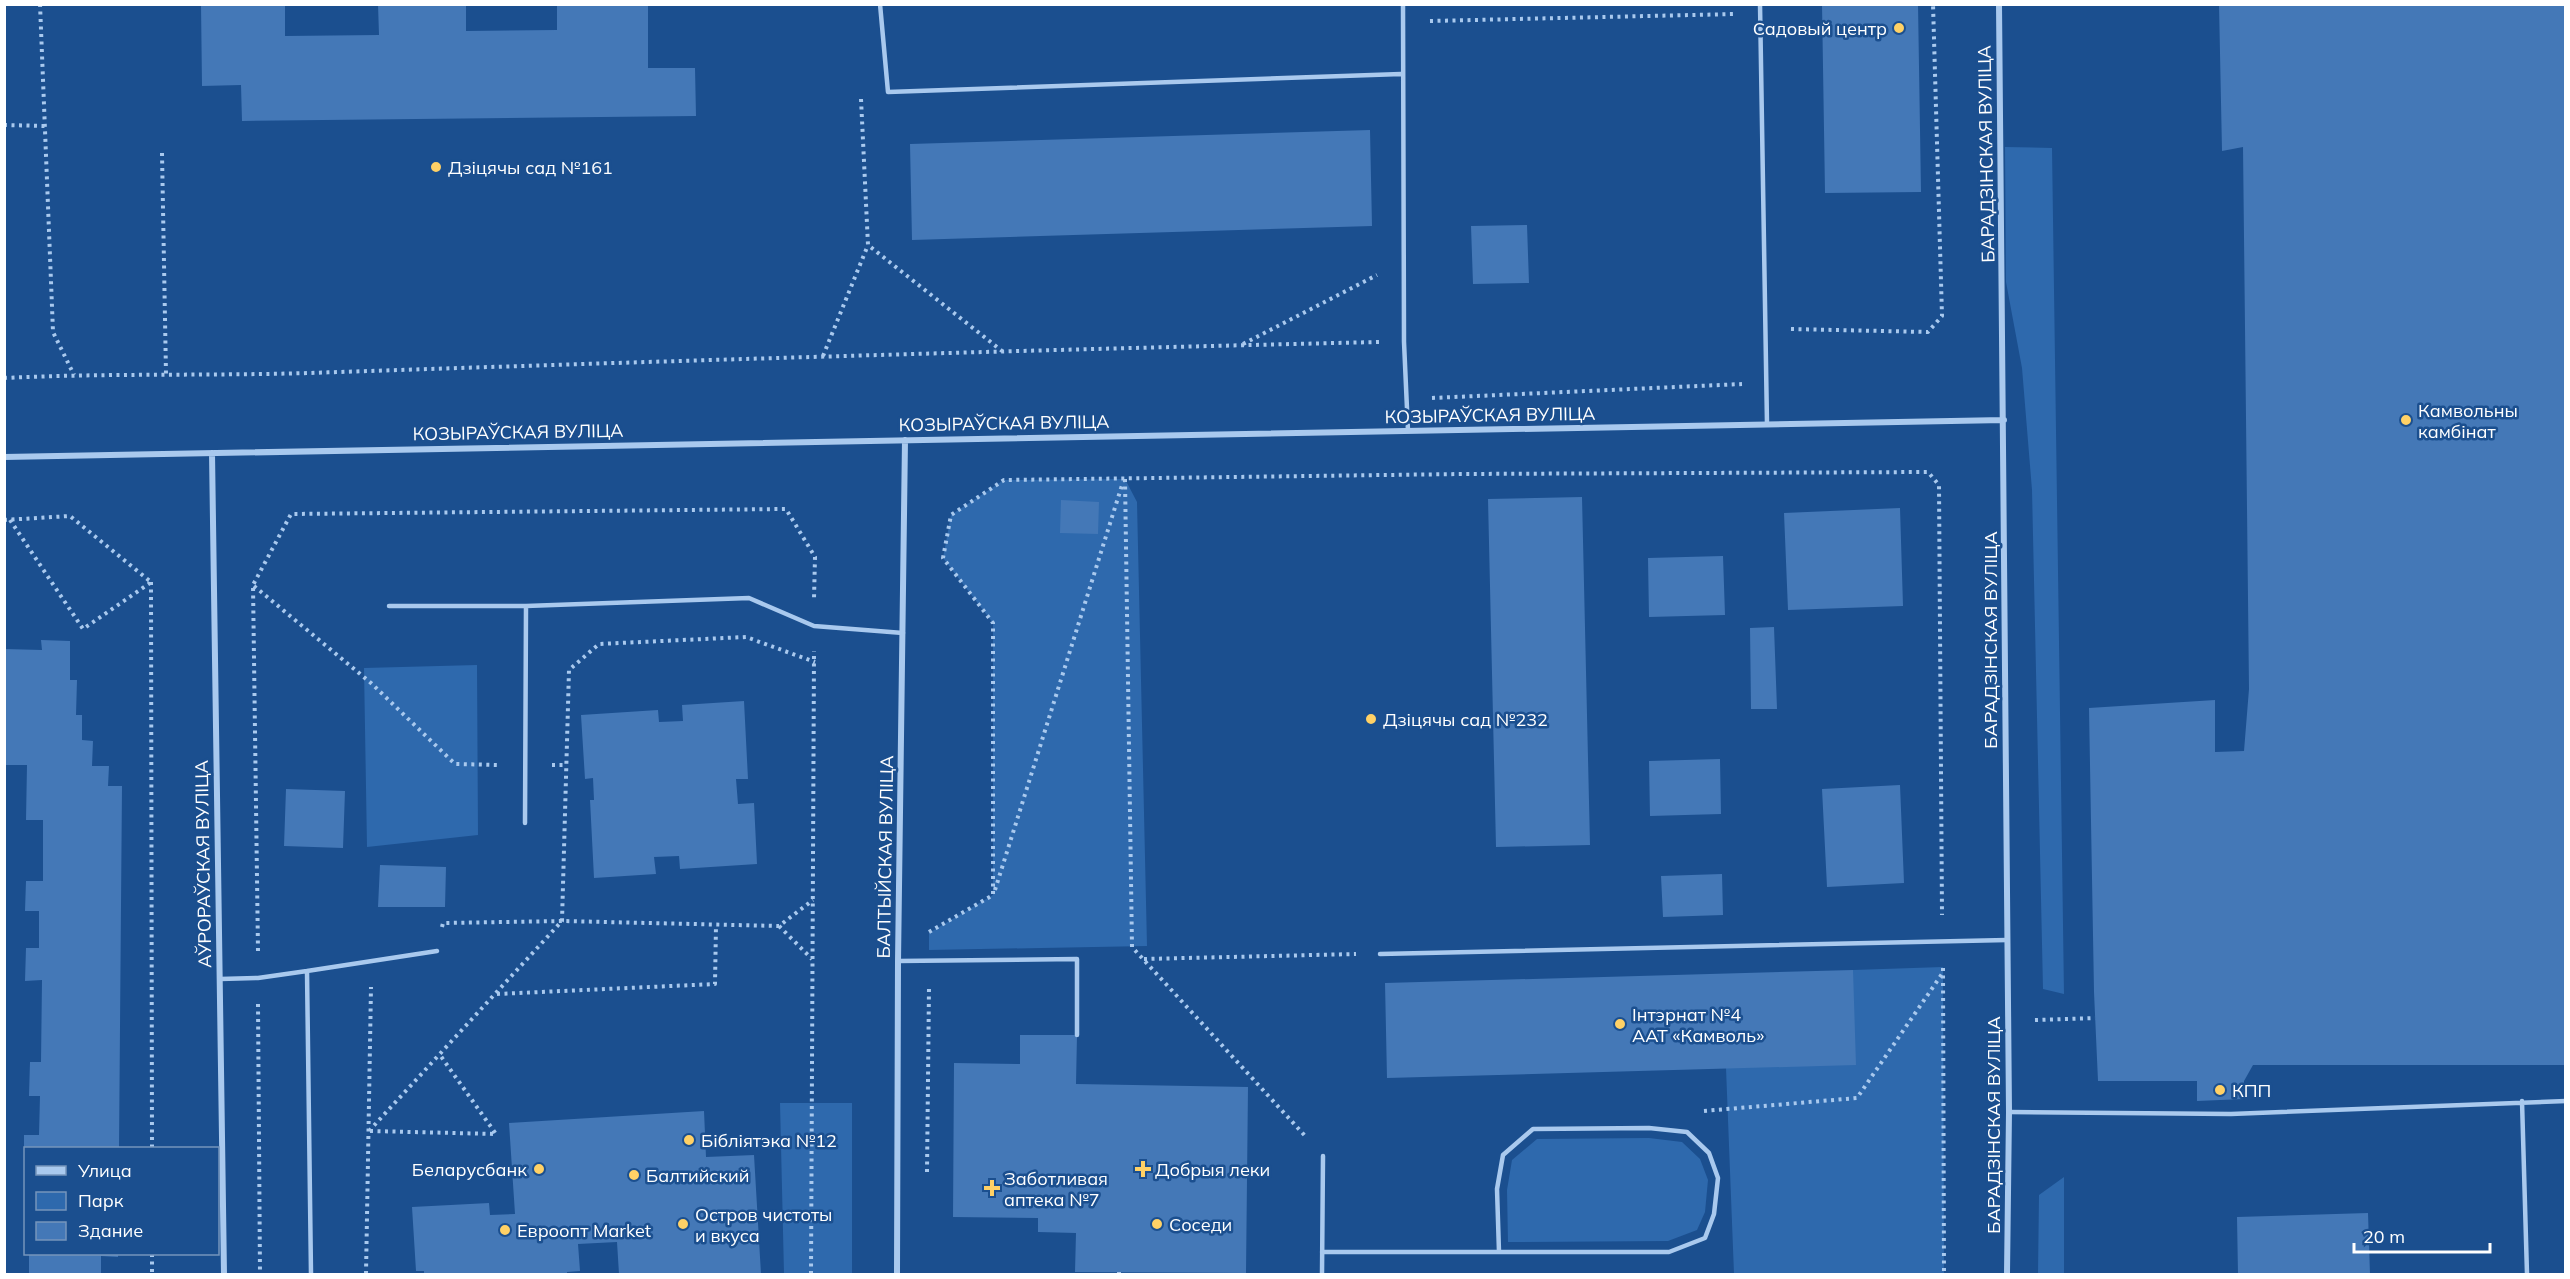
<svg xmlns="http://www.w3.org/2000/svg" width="2570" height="1279" font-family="Mulish,sans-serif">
<rect width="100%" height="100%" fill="#1b4f8f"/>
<!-- green -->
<path fill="#2e69ad" d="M2005 147 2052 148 2064 994 2043 989 2032 490 2022 368 2006 282Z
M1125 479 1137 502 1147 946 929 950V933L993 895V623L943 558 951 515 1004 480Z
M477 665 478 835 367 847 364 668Z
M1943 967 1944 1274H1734L1726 1068 1853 970Z
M780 1103H852V1274H784Z
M1649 1138 1682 1142 1700 1159 1708 1180 1705 1212 1697 1230 1668 1241 1508 1242 1507 1190 1512 1160 1537 1139Z
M2064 1177V1274H2038L2039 1195Z"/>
<!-- building -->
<path fill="#4478b7" d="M201 4H285V36L379 35 378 4H466V31L557 30V4H648V68H695L696 116 242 121 241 85 202 86Z
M1822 4H1918L1921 192 1825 193Z
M2219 4H2565V1065H2253L2244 1081V1099L2197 1101V1081H2098L2094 992 2089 708 2215 700V752L2244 751 2249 689 2243 147 2222 151Z
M1370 130 1372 226 912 240 910 144Z
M1527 225 1529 283 1473 284 1471 226Z
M1582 497 1590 845 1496 847 1488 499Z
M1061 500 1099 502 1098 534 1060 533Z
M1900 508 1903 606 1788 610 1784 513Z
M1723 556 1725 615 1649 617 1648 558Z
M1774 627 1777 709H1751L1750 628Z
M41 640 70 641V680H77L76 715H82V740L93 741 92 766H109L108 786H122L119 1148 24 1149V1135H39L40 1096H29L30 1062H41L42 980 25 981 26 948H39V911H25L26 881H43V820H26L27 765H4V649L42 650Z
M744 701 748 779H736L738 804 754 803 757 864 680 869 679 856 654 857 656 874 594 878 590 800H594L593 778 585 779 581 715 658 710 659 722 683 721 682 705Z
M1720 759 1721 814 1650 816 1649 761Z
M1900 785 1904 883 1827 887 1822 789Z
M286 789 345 791 343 848 284 846Z
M380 865 446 867 445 907H378Z
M1722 874 1723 915 1663 917 1661 876Z
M1853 970 1856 1065 1387 1078 1385 983Z
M1020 1035H1077L1076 1084 1248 1087 1246 1273 1075 1272 1076 1233 1038 1232V1218L953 1217 954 1063 1020 1064Z
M704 1111 706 1157 754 1155 761 1274H619L617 1242 578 1244 580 1271 567 1272V1274H424V1271H416L412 1207 489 1203 490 1215 515 1214 509 1123Z
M2368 1213 2370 1274H2238L2237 1217Z
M29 1254H118V1257L101 1256V1274H29Z"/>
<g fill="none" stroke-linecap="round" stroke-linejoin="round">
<!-- path -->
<path stroke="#a9c9ee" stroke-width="4" stroke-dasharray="3 4.5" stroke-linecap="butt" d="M40 4 53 332 74 375
M1430 21 1735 14
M861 99 868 245 1002 351
M4 125 45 126
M162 153 166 374
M1791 329 1928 332 1942 316 1933 4
M1243 344 1377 275
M823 356 868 245
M4 378C106 373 207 376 309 373 666 361 1023 350 1380 342
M1432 398 1742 384
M1125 479 1132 947 1307 1138
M4 520 70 516 151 582
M10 520 83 629 150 583
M151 582 152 1148
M254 586 371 683 455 764 499 765
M552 765H567
M995 890 1123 482
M779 926 812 959
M442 927 443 923 562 921 779 926 813 900
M929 932 993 895V623L943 558 951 515 1004 480 1461 474 1928 472 1939 485 1942 915
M258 951 253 585 291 514 786 509 815 557 814 599
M1144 959 1356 954
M1943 968 1944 1274
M497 994 715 984 716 925
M258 1004 260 1274
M2035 1020 2095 1018
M1704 1111 1857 1098 1942 974
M369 1131 562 921 569 670 599 644 746 637 815 662
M370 1131 496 1134 440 1055
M927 1172 929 987
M152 1254V1274
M366 1274 371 987
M811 1274 814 651
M1119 1274V1272"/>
<!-- service -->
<path stroke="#a9c9ee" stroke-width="4.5" d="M880 4 888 92 1401 74
M1403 4 1404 342 1408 431
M1760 4 1767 424
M389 606H526L749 598 814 626 903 633
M525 823 526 606
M1380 954 2007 940
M898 961 1077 959V1035
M220 979 258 978 307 971
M2522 1101 2527 1274
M2009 1112 2231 1114 2566 1101
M1322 1252H1669L1705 1238 1714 1214 1718 1178 1709 1153 1687 1132 1649 1128 1533 1129 1503 1155 1497 1189 1499 1252
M311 1274 307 971 437 951
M1322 1274 1323 1156"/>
<!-- minor -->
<path stroke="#a9c9ee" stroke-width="6" d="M1999 4 2009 1112 2007 1274
M212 453 224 1274
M4 457 2004 420
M897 1274 898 961 905 440"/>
</g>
<!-- markers -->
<g fill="#ffd166" stroke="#1b4f8f" stroke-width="2">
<circle cx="1899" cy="28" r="6"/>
<circle cx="436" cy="167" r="6"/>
<circle cx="2406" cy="420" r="6"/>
<circle cx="1371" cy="719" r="6"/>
<circle cx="1620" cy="1024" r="6"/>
<circle cx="2220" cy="1090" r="6"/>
<circle cx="689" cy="1140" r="6"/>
<circle cx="539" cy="1169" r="6"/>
<path d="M1140 1160h6v6h6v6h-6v6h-6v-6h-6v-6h6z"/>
<circle cx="634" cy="1175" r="6"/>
<path d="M989 1179h6v6h6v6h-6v6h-6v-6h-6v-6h6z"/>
<circle cx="683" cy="1224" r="6"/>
<circle cx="1157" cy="1224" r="6"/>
<circle cx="505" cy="1230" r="6"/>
</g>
<g text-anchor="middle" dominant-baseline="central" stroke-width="5" stroke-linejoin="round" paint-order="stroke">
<!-- poi labels -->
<g font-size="18" fill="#fff" stroke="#1b4f8f" text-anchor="start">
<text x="1887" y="28" text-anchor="end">Садовый центр</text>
<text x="448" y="167">Дзіцячы сад №161</text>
<text x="2418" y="410">Камвольны<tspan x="2418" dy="21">камбінат</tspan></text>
<text x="1383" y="719">Дзіцячы сад №232</text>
<text x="1632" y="1014">Інтэрнат №4<tspan x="1632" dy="21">ААТ «Камволь»</tspan></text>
<text x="2232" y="1090">КПП</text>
<text x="701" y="1140">Бібліятэка №12</text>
<text x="527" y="1169" text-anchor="end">Беларусбанк</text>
<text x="1155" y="1169">Добрыя леки</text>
<text x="646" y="1175">Балтийский</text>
<text x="1004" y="1178">Заботливая<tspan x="1004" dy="21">аптека №7</tspan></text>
<text x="695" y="1214">Остров чистоты<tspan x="695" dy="21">и вкуса</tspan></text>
<text x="1169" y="1224">Соседи</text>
<text x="517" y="1230">Евроопт Market</text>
</g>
<!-- street labels -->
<g font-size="18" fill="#fff" stroke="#1b4f8f">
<text transform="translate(1986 154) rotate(-91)">БАРАДЗІНСКАЯ ВУЛІЦА</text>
<text transform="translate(1490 415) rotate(-1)">КОЗЫРАЎСКАЯ ВУЛІЦА</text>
<text transform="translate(1004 423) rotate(-1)">КОЗЫРАЎСКАЯ ВУЛІЦА</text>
<text transform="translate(518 432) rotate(-1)">КОЗЫРАЎСКАЯ ВУЛІЦА</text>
<text transform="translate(1990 640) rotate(-90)">БАРАДЗІНСКАЯ ВУЛІЦА</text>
<text transform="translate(885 857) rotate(-89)">БАЛТЫЙСКАЯ ВУЛІЦА</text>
<text transform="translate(203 864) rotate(-91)">АЎРОРАЎСКАЯ ВУЛІЦА</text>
<text transform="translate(1993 1125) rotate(-90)">БАРАДЗІНСКАЯ ВУЛІЦА</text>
</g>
</g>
<!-- border -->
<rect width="2570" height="1279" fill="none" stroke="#ffffff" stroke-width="12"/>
<!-- legend -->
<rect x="24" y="1147" width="195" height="108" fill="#1b4f8f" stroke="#7695bc" stroke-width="1.5"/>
<rect x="36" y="1166" width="30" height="9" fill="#a9c9ee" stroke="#7695bc" stroke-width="1.5"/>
<text x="78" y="1177" font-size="18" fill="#ffffff">Улица</text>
<rect x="36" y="1192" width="30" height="18" fill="#2e69ad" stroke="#7695bc" stroke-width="1.5"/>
<text x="78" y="1207" font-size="18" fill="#ffffff">Парк</text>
<rect x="36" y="1222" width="30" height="18" fill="#4478b7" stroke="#7695bc" stroke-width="1.5"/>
<text x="78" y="1237" font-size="18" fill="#ffffff">Здание</text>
<!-- scale -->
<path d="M2354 1243v9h136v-9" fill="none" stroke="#ffffff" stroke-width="3"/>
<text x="2363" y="1243" font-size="18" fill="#ffffff" stroke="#1b4f8f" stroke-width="4.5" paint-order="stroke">20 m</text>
</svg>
